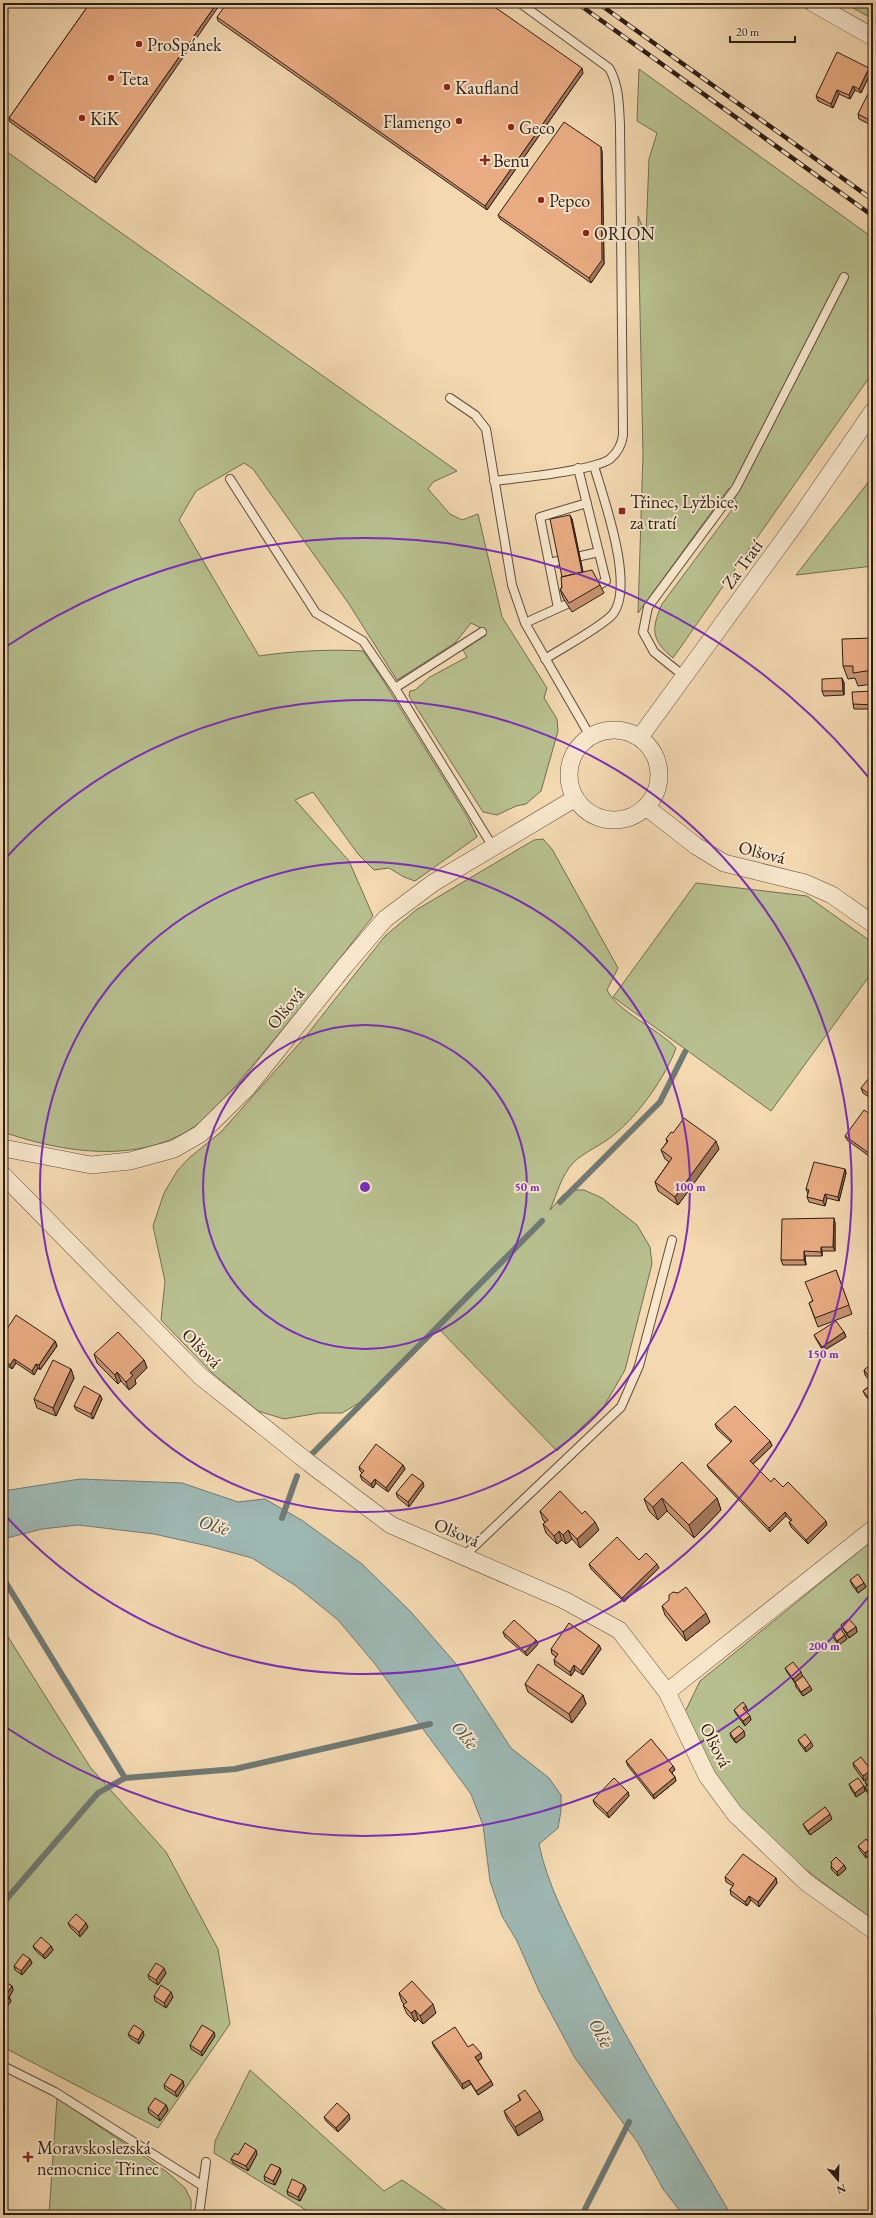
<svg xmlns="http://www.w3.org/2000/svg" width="876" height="2218" font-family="'EB Garamond',serif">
<rect width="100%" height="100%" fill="#f3d8b0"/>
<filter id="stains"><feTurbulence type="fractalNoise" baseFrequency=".005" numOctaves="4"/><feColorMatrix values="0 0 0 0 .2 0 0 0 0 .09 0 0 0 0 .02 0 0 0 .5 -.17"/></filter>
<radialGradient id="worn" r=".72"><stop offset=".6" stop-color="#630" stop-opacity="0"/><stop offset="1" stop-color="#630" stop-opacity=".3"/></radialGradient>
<!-- green -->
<path fill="#b7bf8e" stroke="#716e52" d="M844 3H873V19Z
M639 69 873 238V372L673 658C651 640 651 629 662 604L737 503 729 488 638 613 643 455 638 216 646 235 649 159 657 133 637 121Z
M3 149 457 471 433 482 428 489 450 514 462 520 478 514 502 617 547 688 544 698 557 719 558 731 541 791 526 804 516 806 497 815 483 812 409 696 410 691 415 690 430 677 467 657 463 650 486 635 481 628 471 623 455 643 397 680 349 604 253 469 244 463 196 491 179 520 259 656C294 651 328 649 363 651L381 677 468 818 477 837 415 881 404 877 389 868 374 870 358 854 313 792 295 800 349 861 373 916C337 962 301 1008 263 1053 246 1072 230 1095 211 1113 155 1167 70 1155 3 1132Z
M873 476V566L796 575Z
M543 839 552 849 618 968 607 990C618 1012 657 1028 676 1048 666 1076 639 1114 616 1133 603 1145 585 1151 573 1163 561 1176 557 1194 550 1210L564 1194 577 1190H584L602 1198 637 1225 650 1247 652 1264 625 1370 604 1406 557 1451 437 1327 369 1397 342 1413H319L284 1419 258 1411 211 1372 161 1320 165 1281 153 1226 164 1193 177 1171 189 1158 221 1132 306 1036 385 936 416 910 534 840Z
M696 883 807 896 873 943V971L771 1111 613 997Z
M873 1540V1920C822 1881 746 1831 714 1776 702 1757 694 1733 685 1712L700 1681Z
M3 1629 90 1767 166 1852 218 1949 230 2024 158 2128 3 2047Z
M250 2070 384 2191 402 2180 453 2215H314L214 2153 215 2141Z
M57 2098 167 2172 185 2188 191 2200V2215H49Z"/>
<!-- water -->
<path fill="#9db8b3" stroke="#6f7a75" d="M80 1479 182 1483 238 1502 265 1499 303 1521 362 1564 411 1612 456 1664 511 1748 549 1778 561 1795V1811L558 1828 539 1844C547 1884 568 1923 586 1959 629 2047 682 2130 731 2215H683L663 2189 638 2143 575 2058 539 1991 517 1941 502 1916 490 1881 483 1825 471 1794 375 1664 338 1620 296 1586 252 1558 208 1546 154 1534 78 1525 42 1529 3 1539V1491Z"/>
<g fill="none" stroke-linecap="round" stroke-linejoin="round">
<!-- stream -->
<path stroke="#6f7a75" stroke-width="6" d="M560 1202 660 1102 685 1052
M311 1455 542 1221
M282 1518 297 1476
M3 1578 125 1778 235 1769 430 1724
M3 1903 98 1793 125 1778
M582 2215 629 2122"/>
<defs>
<path id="service" d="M450 398 475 415 486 429 512 585 525 623 590 736
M578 468 606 581 599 585
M230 479 316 613 363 641 395 688 493 847
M494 481C518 478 593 471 610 459 617 453 622 444 623 435L620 125C619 105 619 85 609 68L520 3
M549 563 599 552
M558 608 540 517 587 503
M525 623 567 604
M545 659C564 647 594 631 610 617 638 592 603 497 594 466
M685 677 654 652 643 632 648 607 736 488 844 277
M395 688 482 632
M464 1556 621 1407 639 1366 672 1240
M3 2066 55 2092 203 2186
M199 2215 206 2162"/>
<path id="minor" d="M813 3 873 37
M569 775a45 45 0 1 1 90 0a45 45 0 1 1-90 0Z
M640 737 798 520 873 411
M646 807 696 846 724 863 805 883 832 895 873 924
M3 1148 91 1165 130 1161 174 1149 200 1134 247 1088 344 967 385 919 433 883 574 799
M3 1175 200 1376 309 1463 391 1525 564 1600 619 1630 667 1692 707 1776 735 1814 807 1883 873 1930
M667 1692 873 1529"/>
</defs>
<!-- service casing -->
<use href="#service" stroke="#5d4c3d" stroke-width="10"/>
<!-- minor casing -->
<use href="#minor" stroke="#5d4c3d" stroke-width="18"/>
<!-- service -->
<use href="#service" stroke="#f7e6cc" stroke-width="8"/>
<!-- minor -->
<use href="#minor" stroke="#f7e6cc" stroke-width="17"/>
<defs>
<path id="rail" d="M577 3 873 216
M598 3 873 200"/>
</defs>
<!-- rail casing -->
<use href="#rail" stroke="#2b1d17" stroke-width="4.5"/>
<!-- rail -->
<use href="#rail" stroke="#f7e6cc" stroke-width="3" stroke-dasharray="9" stroke-linecap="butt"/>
</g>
<!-- wall -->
<path fill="#c89370" stroke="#2b1d17" d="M90 3 96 183 10 122 9 118Z
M217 17 583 73 487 210 218 21Z
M871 72 861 93 855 90 850 99 839 94 833 108 818 101 816 96Z
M873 96V126L859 119 858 114Z
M601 147 602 152 604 264 591 283 500 219 498 215Z
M572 519 583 572 600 585 604 593 572 612 563 598 560 589 562 588V577Z
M873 638V684L858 686 855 678 848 679 843 666Z
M842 678 844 683V695L824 696 822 691Z
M873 691V709H854L853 704Z
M873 1080V1100L863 1093 861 1088Z
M873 1116V1159L847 1140 845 1136Z
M673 1133 719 1149 678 1205 658 1191 655 1182 669 1162 665 1159 661 1150 667 1142 666 1139Z
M845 1169 846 1173 839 1201 827 1198 825 1206 809 1202 807 1197 808 1194 806 1189Z
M834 1218 835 1223V1251H822V1256H805L806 1265H783L781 1260Z
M836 1270 852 1314 818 1327 809 1303 812 1301Z
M873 1328V1342L869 1337 868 1332Z
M844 1332 846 1337 823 1351 816 1339 814 1335Z
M3 1335 55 1341 57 1346 40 1370 38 1368 34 1375 16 1363 12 1369 3 1363Z
M94 1354 144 1360 147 1368 135 1380 136 1384 129 1390 121 1381 118 1384 97 1363Z
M873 1365V1406L865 1395 863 1391 872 1384 865 1375 864 1370Z
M71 1369 74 1378 56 1416 37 1408 34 1399Z
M100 1395 102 1399 93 1419 76 1410 74 1406Z
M715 1424 770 1441 772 1446 753 1464 771 1482 783 1487 827 1525 808 1544 791 1527 789 1522 791 1521 786 1516 770 1532 709 1469 707 1465 731 1442 717 1429Z
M403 1465 405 1469 388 1492 376 1483 373 1488 362 1480 360 1475 362 1473 360 1471 359 1467Z
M424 1486 409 1507 398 1498 396 1493Z
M717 1498 721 1510 694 1538 667 1511 658 1520 649 1511 644 1499Z
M540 1511 599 1530 580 1548 572 1539 566 1544 562 1540 557 1544 546 1533 543 1524 545 1522 543 1520Z
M639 1560 659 1568 624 1602 591 1569 589 1564Z
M850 1580 864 1583 866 1587 858 1593 852 1585Z
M662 1606 710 1622 686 1641 665 1615Z
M841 1625 856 1627 857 1632 849 1638 843 1629Z
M503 1632 536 1640 538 1644 527 1656 505 1637Z
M833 1634 845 1635 847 1639 839 1645 834 1639Z
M599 1645 601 1649 583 1675 575 1670 571 1676 555 1665 554 1660 556 1657 552 1654 551 1649Z
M785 1668 812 1690 803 1696 796 1687 795 1683 787 1672Z
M525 1684 583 1695 586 1704 572 1723 528 1692Z
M734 1710 748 1711H746L751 1720 745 1726 736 1714Z
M730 1733 745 1736 736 1743 731 1737Z
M798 1740 813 1746 806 1752 800 1744Z
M626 1761 673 1766 675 1770 672 1773 675 1777 676 1781 654 1799 628 1766Z
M853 1763 872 1774 864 1781 854 1767Z
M873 1781V1797L872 1798 867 1792 865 1787 867 1786 865 1782Z
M849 1784 864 1786 865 1791 856 1797 851 1789Z
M628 1792 629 1796 609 1818 595 1805 593 1800Z
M832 1819 810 1835 805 1828 803 1824Z
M858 1846 873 1850V1852L866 1858 860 1850Z
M831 1862 844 1865 846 1869 838 1876 832 1870 831 1866 832 1865Z
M725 1877 776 1878 777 1883 759 1907 751 1900 747 1906 731 1895 730 1890 733 1886 726 1882Z
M68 1923 88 1927 80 1937 70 1927Z
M33 1946H51L53 1950 45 1959 35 1950Z
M30 1959 32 1963 22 1975 15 1970 14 1966Z
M166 1973 158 1985 149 1979 148 1975Z
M3 1983 12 1986 13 1990 9 1997 11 2001 6 2008 3 2006Z
M399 1993 436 2013 423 2024 418 2019 415 2022 407 2014 403 2005 404 2004 402 2002Z
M154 1996 173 1997 166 2008 155 2001Z
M128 2034 144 2035 139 2044 130 2038Z
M215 2036 202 2056 191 2049 190 2045Z
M432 2042 468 2047 482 2058 478 2061 491 2081 493 2085 478 2095 471 2084 463 2089 434 2047Z
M183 2081 184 2086 177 2097 165 2089 164 2085Z
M518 2095 540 2111 543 2120 518 2136 507 2119 504 2111 520 2101Z
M166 2105 168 2110 160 2121 149 2113 148 2108Z
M324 2117 350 2119 338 2132 326 2121Z
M257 2154 248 2171 233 2163 231 2159 238 2155Z
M280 2168 281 2172 275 2185 265 2181 264 2176Z
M304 2185 306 2189 300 2201 288 2195 287 2191Z"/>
<!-- shaded-wall -->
<path fill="#a3785b" stroke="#2b1d17" d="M5 3 8 12 3 20V7Z
M217 3H221L96 183 94 178Z
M582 68 583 73 487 210 485 206Z
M869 68 871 72 861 93 859 89Z
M853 86 855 90 850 99 849 95Z
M837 90 839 94 833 108 831 104Z
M601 147 602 152 604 264 591 283 589 278Z
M570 515 572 519 585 582 583 577Z
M842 678 844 683V695L843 691Z
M716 1141 719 1149 678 1205 675 1197Z
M845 1169 846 1173 839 1201 838 1197Z
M825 1194 827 1198 825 1206 823 1201Z
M834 1218 835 1223V1251L833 1247Z
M821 1247 822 1251V1256L821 1252Z
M804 1251 805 1256 806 1265 804 1260Z
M844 1332 846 1337 823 1351 822 1347Z
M55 1341 57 1346 40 1370 39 1365Z
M14 1359 16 1363 12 1369 10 1365Z
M144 1360 147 1368 135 1380 136 1384 129 1390 126 1382 130 1373Z
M36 1364 38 1368 34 1375 32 1371Z
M71 1369 74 1378 56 1416 53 1408Z
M117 1372 121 1381 118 1384 115 1375Z
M100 1395 102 1399 93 1419 91 1414Z
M770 1441 772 1446 752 1465 750 1461Z
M403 1465 405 1469 388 1492 386 1488Z
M375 1479 376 1483 373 1488 371 1484Z
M423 1482 424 1486 409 1507 408 1502Z
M662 1498 667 1511 658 1520 653 1507Z
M717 1498 721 1510 694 1538 689 1525Z
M785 1512 786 1516 770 1532 769 1528Z
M826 1521 827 1525 808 1544 806 1540Z
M595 1522 599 1530 580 1548 577 1539Z
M568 1530 572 1539 566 1544 563 1535Z
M559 1531 562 1540 557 1544 554 1536Z
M657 1564 659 1568 624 1602 622 1598Z
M864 1583 866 1587 858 1593 856 1588Z
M706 1613 710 1622 686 1641 683 1632Z
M856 1627 857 1632 849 1638 847 1633Z
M845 1635 847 1639 839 1645 837 1641Z
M536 1640 538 1644 527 1656 525 1652Z
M599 1645 601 1649 583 1675 581 1671Z
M574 1665 575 1670 571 1676 570 1672Z
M801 1672 803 1677 795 1683 793 1679Z
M810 1686 812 1690 803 1696 801 1692Z
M583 1695 586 1704 572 1723 569 1714Z
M746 1706 748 1711 745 1712 743 1708Z
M750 1716 751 1720 745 1726 743 1721Z
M744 1731 745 1736 736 1743 734 1739Z
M811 1742 813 1746 806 1752 805 1748Z
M673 1766 675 1770 670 1774 669 1770Z
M871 1770 872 1774 864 1781 863 1776Z
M675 1777 676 1781 654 1799 653 1795Z
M864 1786 865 1791 856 1797 855 1793Z
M628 1792 629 1796 609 1818 607 1813Z
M873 1792V1797L872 1798 870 1794Z
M830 1814 832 1819 810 1835 808 1831Z
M872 1847 873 1852 866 1858 865 1853Z
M844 1865 846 1869 838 1876 837 1872Z
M776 1878 777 1883 759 1907 758 1902Z
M749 1896 751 1900 747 1906 745 1902Z
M86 1923 88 1927 80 1937 79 1932Z
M51 1946 53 1950 45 1959 43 1955Z
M30 1959 32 1963 22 1975 21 1971Z
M164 1968 166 1973 158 1985 156 1980Z
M12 1986 13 1990 8 2000 6 1995Z
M171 1992 173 1997 166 2008 164 2003Z
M9 1997 11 2001 6 2008 5 2004Z
M433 2004 436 2013 423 2024 420 2016Z
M415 2010 418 2019 415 2022 411 2013Z
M143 2031 144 2035 139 2044 138 2040Z
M214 2032 215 2036 202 2056 201 2052Z
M481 2053 482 2058 477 2061 475 2057Z
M469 2080 471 2084 463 2089 462 2084Z
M183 2081 184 2086 177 2097 175 2092Z
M491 2081 493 2085 478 2095 476 2091Z
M166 2105 168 2110 160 2121 158 2116Z
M540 2111 543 2120 518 2136 515 2127Z
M349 2114 350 2119 338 2132 336 2128Z
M256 2150 257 2154 248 2171 246 2166Z
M280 2168 281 2172 275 2185 273 2181Z
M304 2185 306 2189 300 2201 298 2197Z"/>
<!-- building -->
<path fill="#e9ab82" stroke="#2b1d17" d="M90 3H217L94 178 9 118Z
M227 3H489L582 68 485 206 217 17Z
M837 52 869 68 859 89 853 86 849 95 837 90 831 104 816 96Z
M868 94 873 96V122L858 114Z
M564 122 601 147 602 260 589 278 498 215Z
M570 515 582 572 562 577 550 519Z
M592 570 600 585 569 603 560 589 562 588 561 577Z
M873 638V670L853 673V666H843L842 639Z
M842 678 843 691H822V679Z
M873 691V705L853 704 852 692Z
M869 1078 873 1080V1097L861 1088Z
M864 1110 873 1116V1156L845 1136Z
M684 1118 716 1141 675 1197 655 1182 672 1158 661 1150 668 1141 666 1139 671 1132 673 1133Z
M814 1162 845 1169 838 1197 825 1194 823 1201 807 1197 809 1190 806 1189Z
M834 1218 833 1247H821V1252L804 1251V1260H781L782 1219Z
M836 1270 849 1305 815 1318 809 1303 813 1301 805 1282Z
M16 1315 55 1341 39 1365 36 1364 32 1371 14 1359 10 1365 3 1360V1335Z
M836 1321 844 1332 822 1347 814 1335Z
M873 1328V1339L868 1332Z
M118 1332 144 1360 130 1373 133 1375 126 1382 117 1372 115 1375 94 1354Z
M53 1360 71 1369 53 1408 34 1399Z
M872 1363 873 1365V1382L864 1370Z
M873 1384V1401L872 1402 863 1391Z
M84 1386 100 1395 91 1414 74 1406Z
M735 1406 770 1441 750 1461 771 1482 774 1478 783 1487 788 1482 826 1521 806 1540 789 1522 792 1520 785 1512 769 1528 707 1465 732 1441 715 1424Z
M376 1444 403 1465 386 1488 375 1479 371 1484 360 1475 364 1471 359 1467Z
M682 1462 717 1498 689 1525 662 1498 653 1507 644 1499Z
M412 1474 423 1482 408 1502 396 1493Z
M560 1491 582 1514 585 1511 595 1522 577 1539 568 1530 563 1535 559 1531 554 1536 543 1524 548 1520 540 1511Z
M617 1537 639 1560 646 1553 657 1564 622 1598 589 1564Z
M858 1574 864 1583 856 1588 850 1580Z
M686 1587 706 1613 683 1632 662 1606 669 1600V1595L673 1592 678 1593Z
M873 1598V1606L869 1601Z
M849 1619 856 1627 847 1633 841 1625Z
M514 1620 536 1640 525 1652 503 1632Z
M569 1623 599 1645 581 1671 574 1665 570 1672 554 1660 558 1654 551 1649Z
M840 1628 845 1635 837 1641 833 1634Z
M793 1662 801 1672 793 1679 785 1668Z
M538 1664 583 1695 569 1714 525 1684Z
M803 1676 810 1686 801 1692 795 1682Z
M743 1702 746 1706 743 1708 750 1716 743 1721 734 1710Z
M739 1726 744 1731 734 1739 730 1733Z
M805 1734 811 1742 805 1748 798 1740Z
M651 1739 673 1766 669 1770 675 1777 653 1795 626 1761Z
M861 1757 871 1770 863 1776 853 1763Z
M614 1778 628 1792 607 1813 593 1800Z
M858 1778 864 1786 855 1793 849 1784Z
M871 1778 873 1781V1792L870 1794 865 1787 868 1785 865 1782Z
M825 1807 830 1814 808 1831 803 1824Z
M866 1839 872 1847 865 1853 858 1846Z
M743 1854 776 1878 758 1902 749 1896 745 1902 730 1890 734 1884 725 1877Z
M836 1857 844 1865 837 1872 831 1866 832 1864 831 1862Z
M76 1914 86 1923 79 1932 68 1923Z
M41 1937 51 1946 43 1955 33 1946Z
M23 1954 30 1959 21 1971 14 1966Z
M156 1963 164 1968 156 1980 148 1975Z
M4 1981 12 1986 6 1995 9 1997 5 2004 3 2003V1983Z
M412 1981 433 2004 420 2016 415 2010 411 2013 403 2005 407 2002 399 1993Z
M161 1985 171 1992 164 2003 154 1996Z
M134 2025 143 2031 138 2040 128 2034Z
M202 2025 214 2032 201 2052 190 2045Z
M455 2027 468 2047 473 2044 481 2053 475 2057 491 2081 476 2091 469 2080 462 2084 432 2042Z
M171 2074 183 2081 175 2092 164 2085Z
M525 2090 540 2111 515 2127 504 2111 521 2100 518 2095Z
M155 2098 166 2105 158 2116 148 2108Z
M337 2103 349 2114 336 2128 324 2117Z
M245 2143 256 2150 246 2166 231 2159 235 2153 238 2155Z
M271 2164 280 2168 273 2181 264 2176Z
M292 2179 304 2185 298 2197 287 2191Z"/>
<!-- distance rings -->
<g fill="none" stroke="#7b2cbf" stroke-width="2">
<circle cx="365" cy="1187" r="162"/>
<circle cx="365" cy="1187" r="325"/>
<path d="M3 861A487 487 0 1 1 3 1513"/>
<path d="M873 1591A649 649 0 0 1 7 1728M7 646A649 649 0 0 1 873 783"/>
</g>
<!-- markers -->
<g fill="#8f2418" stroke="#f7e6cc" stroke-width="1.5">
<circle cx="139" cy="44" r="4"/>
<circle cx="111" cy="78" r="4"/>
<circle cx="447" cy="87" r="4"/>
<circle cx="82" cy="118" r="4"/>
<circle cx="459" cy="121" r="4"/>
<circle cx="511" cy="127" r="4"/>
<path d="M483 154h4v4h4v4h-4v4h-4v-4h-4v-4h4z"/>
<circle cx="541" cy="200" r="4"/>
<circle cx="586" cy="233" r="4"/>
<rect x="618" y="507" width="8" height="8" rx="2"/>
<path d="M26 2151h4v4h4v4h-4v4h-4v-4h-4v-4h4z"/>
</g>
<g text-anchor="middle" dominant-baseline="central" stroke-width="4" stroke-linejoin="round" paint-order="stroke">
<!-- poi labels -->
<g font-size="18" fill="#2b1d17" stroke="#f7e6cc" text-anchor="start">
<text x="147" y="44">ProSpánek</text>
<text x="119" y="78">Teta</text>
<text x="455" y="87">Kaufland</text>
<text x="90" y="118">KiK</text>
<text x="451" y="121" text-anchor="end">Flamengo</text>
<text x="519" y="127">Geco</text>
<text x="493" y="160">Benu</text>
<text x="549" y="200">Pepco</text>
<text x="594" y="233">ORION</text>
<text x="630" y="501">Třinec, Lyžbice,<tspan x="630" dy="21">za tratí</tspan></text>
<text x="37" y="2147">Moravskoslezská<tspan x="37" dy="21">nemocnice Třinec</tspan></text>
</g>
<!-- street labels -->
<g font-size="18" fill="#2b1d17" stroke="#f7e6cc">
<text transform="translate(742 564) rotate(-54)">Za Tratí</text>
<text transform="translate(762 852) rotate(14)">Olšová</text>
<text transform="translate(285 1008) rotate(-51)">Olšová</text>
<text transform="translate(202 1348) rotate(45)">Olšová</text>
<text transform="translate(457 1532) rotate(23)">Olšová</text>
<text transform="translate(716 1745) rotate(63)">Olšová</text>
</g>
<!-- water labels -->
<g font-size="19" font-style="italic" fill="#4d4c46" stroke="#f7e6cc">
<text transform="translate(214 1525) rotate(17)">Olše</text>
<text transform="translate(465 1735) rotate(50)">Olše</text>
<text transform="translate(601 2033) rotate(62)">Olše</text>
</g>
</g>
<circle cx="365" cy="1187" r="6" fill="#7b2cbf" stroke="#f7e6cc" stroke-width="2"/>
<g font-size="12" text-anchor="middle" font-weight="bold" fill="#7b2cbf" stroke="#f7e6cc" stroke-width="4" stroke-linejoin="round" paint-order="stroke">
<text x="527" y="1191">50 m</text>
<text x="690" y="1191">100 m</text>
<text x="823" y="1358">150 m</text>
<text x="824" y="1650">200 m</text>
</g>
<!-- margin -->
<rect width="876" height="2218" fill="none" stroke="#f3d8b0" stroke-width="16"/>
<rect x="4" y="4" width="868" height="2210" fill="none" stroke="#2b1d17" stroke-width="2"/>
<rect x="8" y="8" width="860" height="2202" fill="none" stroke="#2b1d17"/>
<!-- north arrow -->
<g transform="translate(838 2180) rotate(160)" stroke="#f7e6cc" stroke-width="3" paint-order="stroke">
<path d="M0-3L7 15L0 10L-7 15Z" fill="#2b1d17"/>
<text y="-6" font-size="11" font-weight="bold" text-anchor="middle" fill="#2b1d17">N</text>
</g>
<!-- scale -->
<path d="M730 36v6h65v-6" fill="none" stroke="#2b1d17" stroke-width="2"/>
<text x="736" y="36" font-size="12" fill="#2b1d17" stroke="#f7e6cc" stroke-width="3" paint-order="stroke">20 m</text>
<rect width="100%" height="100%" filter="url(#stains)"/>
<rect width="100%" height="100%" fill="url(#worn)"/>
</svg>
